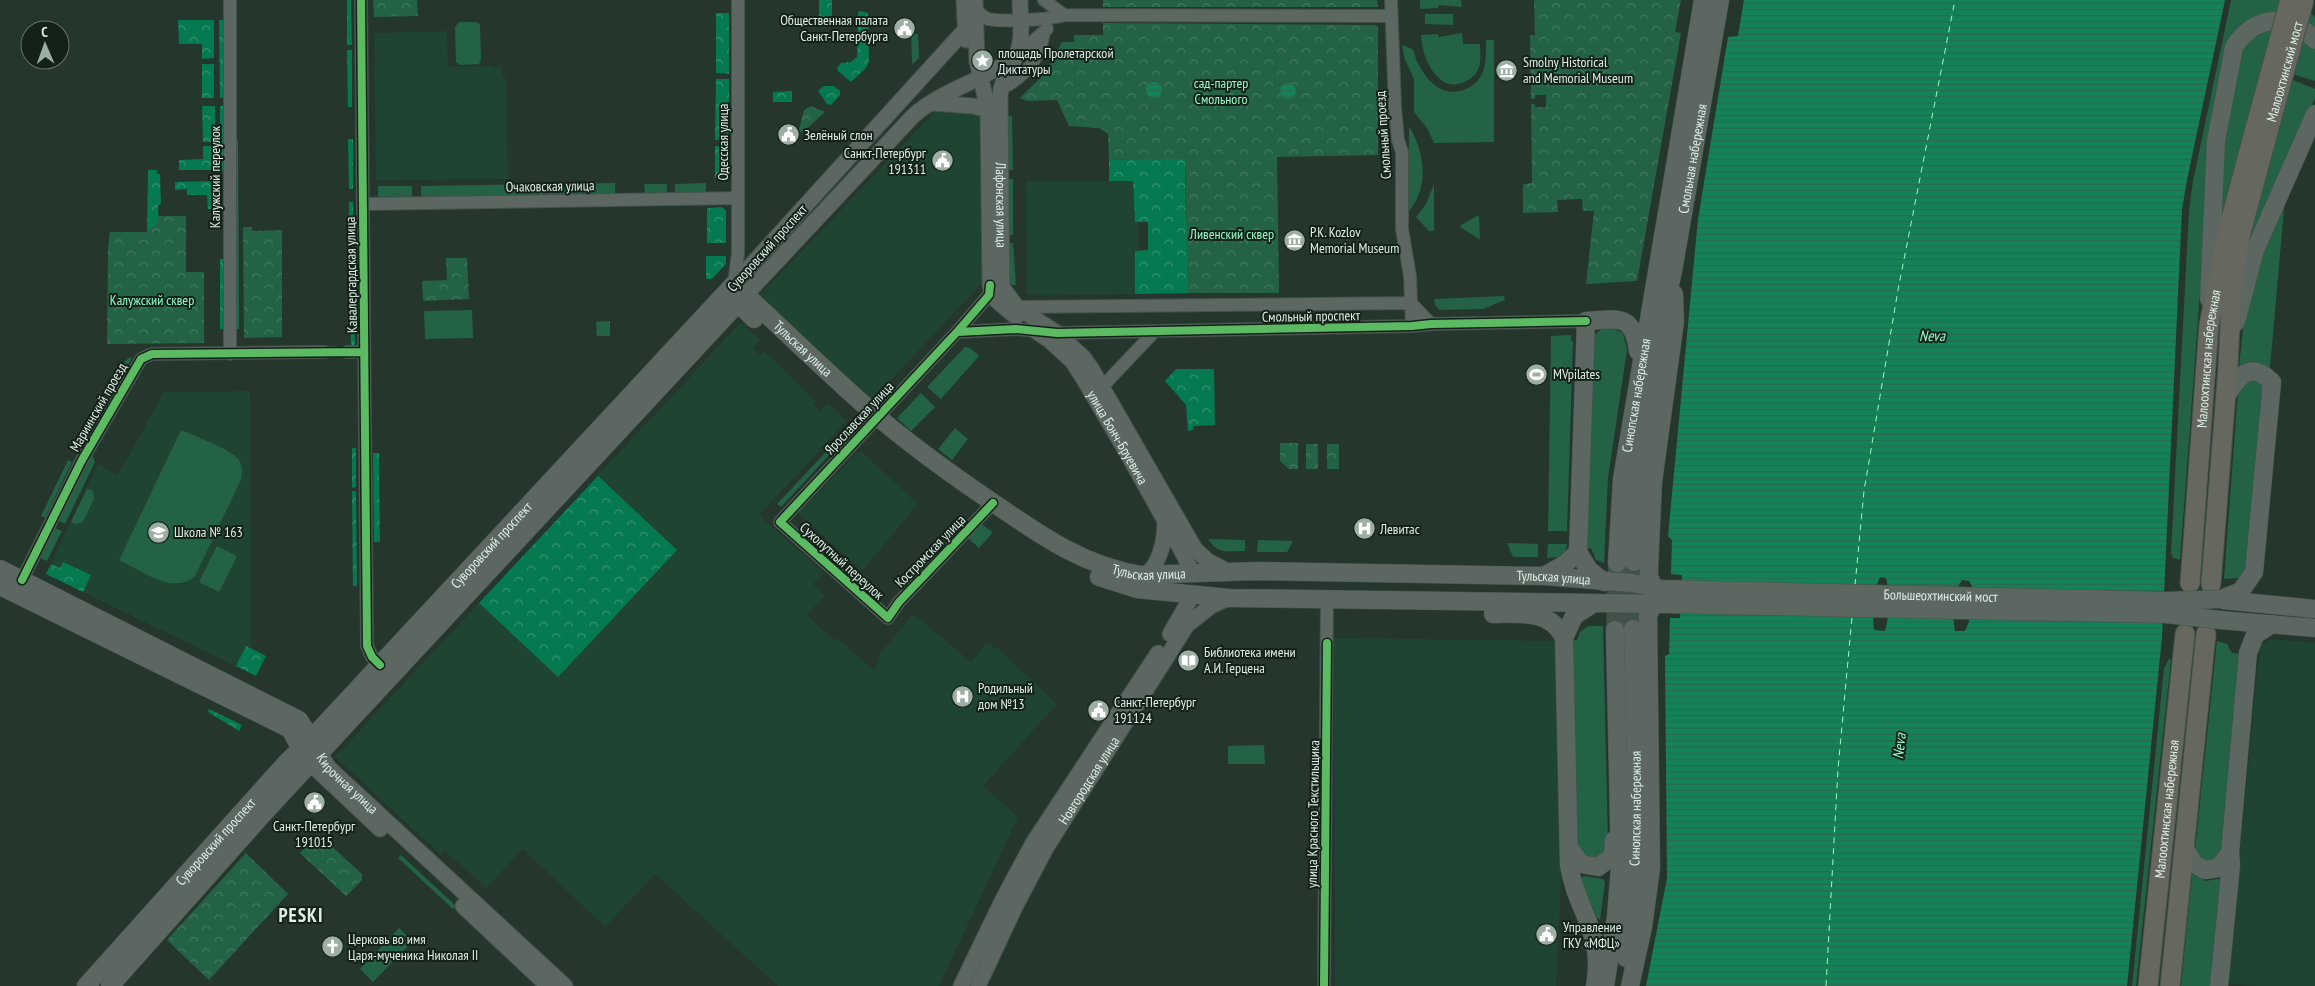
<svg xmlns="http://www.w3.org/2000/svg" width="2315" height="986" font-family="'PT Sans Narrow',sans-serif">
<defs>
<pattern id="forest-crowns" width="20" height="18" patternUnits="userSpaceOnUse" patternTransform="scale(1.25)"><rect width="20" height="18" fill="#057950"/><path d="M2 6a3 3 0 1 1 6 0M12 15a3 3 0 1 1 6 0" fill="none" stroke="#359372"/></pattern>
<pattern id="park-crowns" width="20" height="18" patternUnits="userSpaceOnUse" patternTransform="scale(1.25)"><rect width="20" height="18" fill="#236245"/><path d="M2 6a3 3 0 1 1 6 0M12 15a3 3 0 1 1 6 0" fill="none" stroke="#427960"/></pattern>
<pattern id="water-rules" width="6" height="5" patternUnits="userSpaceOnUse" patternTransform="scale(1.25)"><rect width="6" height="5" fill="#138257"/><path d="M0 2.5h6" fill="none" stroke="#29684f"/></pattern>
</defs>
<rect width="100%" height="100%" fill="#25362d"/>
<!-- built -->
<path fill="#1f4431" d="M447 31 448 67 492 66 494 68 502 66V77L506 78 508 179 376 180 374 33Z
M937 109 972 112 979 115 983 121 984 281 870 402 757 298Z
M1026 181H1133L1135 221H1138V250L1135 251V294L1027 295Z
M741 322 760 340 753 348 760 355 764 351 816 401 813 405 820 411 828 403 847 421 759 515 824 573 813 584 825 595 807 615 834 640 837 638 875 671 880 653 911 617 915 615 971 662 986 643 1000 650 1057 704 983 786 1018 817 939 986H778L655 874 605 927 523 849 486 888 445 851 441 855 335 757Z
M250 391 251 648 266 656 256 676 46 574 98 464 118 475 164 392Z
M860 450 918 504 862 571 798 513Z
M1334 638 1557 641V751L1561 882 1556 986H1335Z
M2272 639 2315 643V986H2256L2227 983 2260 644Z"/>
<!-- grass -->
<path fill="#236245" d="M1420 0H1461L1462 7 1438 5V8L1420 9Z
M2231 0H2302L2315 18V28L2306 22 2242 27 2206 212 2180 560 2173 558 2171 553 2189 211 2193 181Z
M1425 14H1453V25L1425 24Z
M459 22H476L480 24 481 60 479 64 460 65 456 62 455 27Z
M2275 26 2218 243 2224 141 2242 50 2246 41Z
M1462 33 1463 44H1480C1480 50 1481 57 1480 63 1478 80 1454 91 1441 80 1427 68 1422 51 1421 35L1438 34 1439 37Z
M911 34H918L919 58 913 64 912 62Z
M2302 35 2315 50V81L2292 74Z
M1486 40H1494V142L1434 143 1427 128 1414 112V79L1405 60 1402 45C1406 46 1411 48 1413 50 1415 53 1415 58 1417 61 1427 82 1444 100 1468 88 1487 79 1486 58 1486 40Z
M2291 79 2315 89V98L2245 252Z
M1005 116H1012L1013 170H1006Z
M1409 126C1424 150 1430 187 1409 211Z
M1006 179H1013V235H1006Z
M615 183V195L421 197V186Z
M706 183V193L675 194V184Z
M644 184H667V194L645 195Z
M1434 184V231H1429L1416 217 1426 204Z
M378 186H412V197H378Z
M2285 198 2270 368 2254 364 2239 367 2245 309 2252 280Z
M1479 215 1480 238 1479 239 1460 227 1461 225Z
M1006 243H1013L1016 285H1009Z
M1504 296 1505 300 1483 309 1440 310 1435 305 1434 299Z
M472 310 473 338 425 339 424 311Z
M1610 327 1623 333 1627 350 1608 478 1604 563 1596 560 1591 548 1584 549 1593 336 1600 330Z
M1571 335V341H1573L1567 531H1548L1551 336Z
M965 347 970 348 979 356 941 399 927 387Z
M130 357 132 358 77 453 73 451 125 361Z
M2253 379 2265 384 2249 571 2244 570 2239 578 2224 579 2238 390 2240 384Z
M921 393 935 407 911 431 897 418Z
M955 428 968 439 952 460 938 449Z
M181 430C195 436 231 449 239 460 243 467 242 473 241 480L195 576C173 596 141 570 119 560Z
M841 436 844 439 781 507 777 504Z
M92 454 95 462 65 524 59 521Z
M68 460 72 462 45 518 41 516Z
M87 489 93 491 94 499 83 522 75 524 71 522Z
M981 524 993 532 979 548 968 538Z
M55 528 62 531 47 561 40 558Z
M1208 539 1245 540V551C1228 551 1218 555 1208 539Z
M1258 540 1293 541 1287 552H1257Z
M1507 543 1538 544V557H1513Z
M1548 544H1567L1565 552 1560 557 1547 558Z
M217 546 237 556 219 592 199 582Z
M1588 626H1603L1608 843 1604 853 1595 859 1583 857 1576 847 1570 641 1577 640 1580 632Z
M2217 641 2227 644 2232 653 2241 654 2223 853 2221 858 2205 865 2195 850Z
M2169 659H2171L2136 986H2132L2164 668Z
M1264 745 1265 764H1228V746Z
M401 855 456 906 453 909 398 858Z
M2192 874 2206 881 2221 878 2210 986H2181Z
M1583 876 1603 879 1605 882 1600 920 1597 918 1581 881Z
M399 928 413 941 373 982 360 969Z"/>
<!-- forest -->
<path fill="url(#forest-crowns)" d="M347 0H351L352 45H347Z
M819 0H832V18L829 25 819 26Z
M860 11 868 13 869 61 866 68 851 82 838 71 837 68 841 63 851 62 857 57 858 13Z
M716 13H729V74L716 73Z
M178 20H214V58L202 59V44H179Z
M219 20H223L224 98H220Z
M347 50H352V107H348Z
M202 64H214V98H202Z
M716 79H729V140H715Z
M824 86H834L840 91V95L831 105 827 104 818 91Z
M792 91V102H773V92Z
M202 106H215V142H203Z
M220 106H223L224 171H220Z
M348 139H353V189H349Z
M234 140H238L239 329H234Z
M203 146H215V170H179V160L203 159Z
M715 146H729V178H715Z
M1185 158 1186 216 1198 293 1135 294V251L1148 250V222H1135L1133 181H1109V160Z
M148 170H157V174H160L161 204 158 206 159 223 147 232Z
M214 181V209H208L207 195H187V189L175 190V182Z
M349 202H353L354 242H349Z
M722 207 726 211V243H707V208Z
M350 248H354V291H350Z
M706 256H726V264L712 279H706Z
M220 259H224V329H220Z
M350 297H354L355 348H351Z
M1176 369H1214L1215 425 1193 426V430L1188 431 1186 405 1165 381Z
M352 448H356V487L352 488Z
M373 453H379L380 542H374Z
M598 476 677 550 558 677 479 603Z
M352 491H356L357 586H353Z
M63 562 91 575 83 592 46 574 51 564 60 568Z
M246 646 266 656 256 676 236 666Z
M209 709 242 725 239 731 208 712Z"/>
<!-- park -->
<path fill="url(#park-crowns)" d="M373 0H417L418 16 374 17Z
M1103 0H1377L1378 7H1103Z
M1534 0H1681L1675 32 1681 33 1637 281 1586 284 1594 211H1583L1582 199 1557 200 1558 212 1523 213V184L1532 183 1531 104H1535V107H1546V95H1535V99H1531L1530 35H1535Z
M1103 23 1375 25 1378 27V155L1277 157 1279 293H1188L1185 159 1109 160 1108 134 1099 128 1069 126 1057 100 1027 101 1020 98 1047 71 1062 42H1074V35H1103Z
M811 106 825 112 802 133 799 130 804 110Z
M158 216H186V272H204V343L107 344 108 248 110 232H147L158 223Z
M243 227H252V231L282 230V337L244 338Z
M446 258H467L469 299 423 301 422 281 447 280Z
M610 321V336H597L596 322Z
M1280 443H1298V469H1289L1280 461Z
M1306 444H1318V469H1306Z
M1327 444H1339V469H1327Z
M318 834 362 874V880L346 896 300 853Z
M246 853 288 894 209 980 167 940Z"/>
<!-- water -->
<path fill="url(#water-rules)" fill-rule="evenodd" d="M1744 0H2225L2187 180 2182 209 2162 637 2127 986H1646L1667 878 1665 656 1669 654 1670 618H1680L1682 575 1671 574 1672 540 1668 536 1698 219 1728 37 1738 36ZM1880 577 1886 578C1890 595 1890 614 1885 631L1874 630C1872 614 1873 592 1880 577ZM1962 580 1969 581 1972 586 1969 622 1965 631H1955C1952 616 1953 593 1962 580Z
M1146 90a8 8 0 1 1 16 0a8 8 0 1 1-16 0Z
M1280 91a8 8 0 1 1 16 0a8 8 0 1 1-16 0Z"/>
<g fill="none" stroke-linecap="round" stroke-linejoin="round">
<!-- ferry -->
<path stroke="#96fdc8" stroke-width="1" stroke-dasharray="6 5" stroke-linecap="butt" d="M1855 585 1864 491 1898 290 1955 0
M1826 986 1838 769 1852 617"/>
<!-- minor-tunnel -->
<path stroke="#415249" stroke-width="12" stroke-dasharray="12 6" stroke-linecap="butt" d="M325 352H347"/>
<!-- secondary-tunnel -->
<path stroke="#415249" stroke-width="18" stroke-dasharray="18 9" stroke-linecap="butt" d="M1633 629 1634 562
M1615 630 1617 566"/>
<defs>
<path id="minor" d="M230 0V354
M361 0 367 646 372 657 380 665
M1044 0 1064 15
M1391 0 1395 107 1398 140 1402 152V229L1410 276 1412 326
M975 9C979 13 983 17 988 19 1003 22 1049 20 1064 15L1391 16
M1017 55 1047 29
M1001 89C1025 76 1040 60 1044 32
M363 204 738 198
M734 284 738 253V0
M990 285 989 295 957 332 1016 329 1057 333 1412 326 1431 324 1586 321
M1017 307 1411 303 1431 324
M957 332 780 522 888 618 899 602 993 503
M347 352H364
M1103 386 1155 331
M22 580 82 460 141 359 152 354 325 352
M1324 986 1327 599"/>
<g id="tertiary">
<path d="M964 0 966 40"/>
<path d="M975 0 977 61 988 110 990 285 996 300 1016 317"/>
<path id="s1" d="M1020 0C1020 17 1024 39 1016 56 1010 70 1001 80 1000 96L1002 287 1017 307 1057 333 1083 357 1091 368 1195 549 1208 561 1229 572"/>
<path d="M931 103 973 106 988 110"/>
<path d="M734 284 964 31"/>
<path d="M739 302 913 116C942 90 982 81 1014 58"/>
<path id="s2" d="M1034 330 1049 340 1072 361 1083 378 1130 458 1184 555 1192 573"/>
<path d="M1145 575C1160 565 1165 540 1165 522"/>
<path d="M1170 634 1193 594"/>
<path id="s3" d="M319 753 329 768 565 986"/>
<path d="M310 763 380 829"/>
<path d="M463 906 548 986"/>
<path d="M961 986 1003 899 1033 843 1158 653"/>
<path id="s4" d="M978 986 1015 907 1046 848 1187 625 1211 606 1229 598"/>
</g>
<g id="secondary">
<path d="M2209 299 2216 141 2234 47C2255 15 2289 12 2315 40"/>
<path d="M2236 322 2255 250 2315 114"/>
<path id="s5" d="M1634 562 1639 481 1662 319 1673 271 1720 0"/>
<path id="s6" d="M1617 563 1622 479 1703 0"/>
<path d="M0 569 299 720 316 747"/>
<path d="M1544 576 1565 564 1578 552"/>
<path d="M1099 577 1137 589 1229 598 1662 604 2166 614"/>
<path d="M1604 582 1589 570 1578 552 1586 321C1618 319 1633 313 1638 351"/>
<path d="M0 586 290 729 306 758"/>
<path d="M1654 589 1649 576V568L1653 482 1675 321 1674 294"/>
<path d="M2221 599 2241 591 2254 572 2272 382C2250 360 2239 376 2226 396"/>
<path d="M2223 600 2315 609"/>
<path d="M1594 603 1574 616 1564 638 1569 865C1576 911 1605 932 1595 986"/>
<path d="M1493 614C1520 614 1551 609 1564 638"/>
<path d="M2220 620 2315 628"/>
<path d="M2184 847 2194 864 2205 870 2218 868 2230 853 2248 653 2255 635 2272 624"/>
<path d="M1569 848 1581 864 1598 867 1613 856 1614 840"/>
<path id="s7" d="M1626 958C1641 848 1635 740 1633 629"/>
<path id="s8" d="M86 986 287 762 311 739 734 284C782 328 829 375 879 418 916 449 955 477 995 504 1042 536 1082 565 1140 575L1257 571 1544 576 1632 583 1662 589 2167 601"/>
<path d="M110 986 263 814 738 303 754 319"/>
<path d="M1605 986 1616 917 1620 867 1615 630"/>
<path d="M1630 986 1643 927 1651 868 1648 616 1653 604"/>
<path d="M2219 986 2231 865 2230 853"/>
</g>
<g id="primary">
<path id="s9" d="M2190 583 2209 325 2227 234 2252 140"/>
<path d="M2211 584 2228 367 2232 283 2240 236 2265 143"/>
<path id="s10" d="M2148 986 2185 634"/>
<path d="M2170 986 2206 634"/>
</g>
</defs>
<!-- minor casing -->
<use href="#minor" stroke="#44524b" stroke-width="14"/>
<!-- tertiary casing -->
<use href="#tertiary" stroke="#44524b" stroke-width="17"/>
<!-- secondary casing -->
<use href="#secondary" stroke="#44524b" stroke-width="19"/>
<!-- primary casing -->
<use href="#primary" stroke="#44524b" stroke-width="21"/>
<!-- minor -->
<use href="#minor" stroke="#5b6760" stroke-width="12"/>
<!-- tertiary -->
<use href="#tertiary" stroke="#5b6760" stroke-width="15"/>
<!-- secondary -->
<use href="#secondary" stroke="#5b6760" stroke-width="18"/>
<!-- primary -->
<use href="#primary" stroke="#666860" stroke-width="19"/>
<defs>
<path id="secondary-bridge" d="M2167 601 2221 599
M2166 614 2220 620"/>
<g id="primary-bridge">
<path d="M2252 140 2290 0"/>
<path id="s11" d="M2265 143 2304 0"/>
</g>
</defs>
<!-- secondary-bridge casing -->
<use href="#secondary-bridge" stroke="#44524b" stroke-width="19" stroke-linecap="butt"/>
<!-- primary-bridge casing -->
<use href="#primary-bridge" stroke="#44524b" stroke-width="21" stroke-linecap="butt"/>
<!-- secondary-bridge -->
<use href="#secondary-bridge" stroke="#5b6760" stroke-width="18"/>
<!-- primary-bridge -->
<use href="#primary-bridge" stroke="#666860" stroke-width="19"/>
<defs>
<path id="cycleway" d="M361 0 367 646 372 657 380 665
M990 285 989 295 957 332 1016 329 1057 333 1412 326 1431 324 1586 321
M957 332 780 522 888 618 899 602 993 503
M22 580 82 460 141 359 152 354 364 352
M1324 986 1327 643"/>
</defs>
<!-- cycleway casing -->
<use href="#cycleway" stroke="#132119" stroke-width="11"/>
<!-- cycleway -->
<use href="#cycleway" stroke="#5cba63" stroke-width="8"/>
</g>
<!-- icons -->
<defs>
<symbol id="civic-disc" viewBox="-11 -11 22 22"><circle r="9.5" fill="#9dafa5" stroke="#132119"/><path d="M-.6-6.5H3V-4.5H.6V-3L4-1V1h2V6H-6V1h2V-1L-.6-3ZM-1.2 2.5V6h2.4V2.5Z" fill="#fff"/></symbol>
<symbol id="sight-disc" viewBox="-11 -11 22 22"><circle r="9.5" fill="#9dafa5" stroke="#132119"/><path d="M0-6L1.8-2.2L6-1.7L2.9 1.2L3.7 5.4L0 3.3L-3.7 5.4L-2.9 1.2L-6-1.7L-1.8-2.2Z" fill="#fff"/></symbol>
<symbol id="museum-disc" viewBox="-11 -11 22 22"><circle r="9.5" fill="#9dafa5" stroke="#132119"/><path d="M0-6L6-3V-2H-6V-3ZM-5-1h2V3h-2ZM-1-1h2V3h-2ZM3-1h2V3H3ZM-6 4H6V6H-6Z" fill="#fff"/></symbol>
<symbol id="stadium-disc" viewBox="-11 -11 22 22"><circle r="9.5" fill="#9dafa5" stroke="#132119"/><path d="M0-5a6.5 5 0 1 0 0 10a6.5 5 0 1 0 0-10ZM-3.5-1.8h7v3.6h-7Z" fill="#fff"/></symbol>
<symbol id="hospital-disc" viewBox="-11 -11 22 22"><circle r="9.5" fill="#9dafa5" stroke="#132119"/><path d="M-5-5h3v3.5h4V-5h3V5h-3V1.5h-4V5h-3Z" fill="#fff"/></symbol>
<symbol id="school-disc" viewBox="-11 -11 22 22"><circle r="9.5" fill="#9dafa5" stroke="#132119"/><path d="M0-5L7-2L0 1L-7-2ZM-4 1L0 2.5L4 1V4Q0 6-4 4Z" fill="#fff"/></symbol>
<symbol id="library-disc" viewBox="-11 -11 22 22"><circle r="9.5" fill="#9dafa5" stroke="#132119"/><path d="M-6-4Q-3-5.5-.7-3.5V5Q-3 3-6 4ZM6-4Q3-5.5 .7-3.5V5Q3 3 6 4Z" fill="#fff"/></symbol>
<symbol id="church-disc" viewBox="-11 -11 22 22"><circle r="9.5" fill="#9dafa5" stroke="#132119"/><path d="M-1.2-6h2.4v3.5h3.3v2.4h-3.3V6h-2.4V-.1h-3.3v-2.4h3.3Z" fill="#fff"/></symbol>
</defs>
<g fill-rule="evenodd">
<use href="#civic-disc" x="892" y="16" width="25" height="25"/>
<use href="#sight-disc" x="970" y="48" width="25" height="25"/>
<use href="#museum-disc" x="1494" y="58" width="25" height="25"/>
<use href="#civic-disc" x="776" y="122" width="25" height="25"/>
<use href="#civic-disc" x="930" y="148" width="25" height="25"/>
<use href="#museum-disc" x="1282" y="228" width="25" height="25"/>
<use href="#stadium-disc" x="1524" y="362" width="25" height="25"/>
<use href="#hospital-disc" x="1352" y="516" width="25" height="25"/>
<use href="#school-disc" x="146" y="520" width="25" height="25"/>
<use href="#library-disc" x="1176" y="648" width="25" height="25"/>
<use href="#hospital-disc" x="950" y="684" width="25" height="25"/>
<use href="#civic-disc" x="1086" y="698" width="25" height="25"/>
<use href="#civic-disc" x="302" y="790" width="25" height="25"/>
<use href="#civic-disc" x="1534" y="922" width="25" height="25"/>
<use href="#church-disc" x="320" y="934" width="25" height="25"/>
</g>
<g text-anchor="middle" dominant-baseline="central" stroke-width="4" stroke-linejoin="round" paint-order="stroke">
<!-- poi labels -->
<g font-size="14" fill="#def0e6" stroke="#132119" text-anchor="start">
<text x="888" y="20" text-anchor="end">Общественная палата<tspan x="888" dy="16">Санкт-Петербурга</tspan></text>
<text x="998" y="53">площадь Пролетарской<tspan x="998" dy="16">Диктатуры</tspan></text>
<text x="1523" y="62">Smolny Historical<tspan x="1523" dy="16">and Memorial Museum</tspan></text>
<text x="804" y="135">Зелёный слон</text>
<text x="926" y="153" text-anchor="end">Санкт-Петербург<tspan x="926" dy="16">191311</tspan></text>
<text x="1310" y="232">P.K. Kozlov<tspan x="1310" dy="16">Memorial Museum</tspan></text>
<text x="1553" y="374">MVpilates</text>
<text x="1380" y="529">Левитас</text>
<text x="174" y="532">Школа № 163</text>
<text x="1204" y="652">Библиотека имени<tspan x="1204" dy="16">А.И. Герцена</tspan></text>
<text x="978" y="688">Родильный<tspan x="978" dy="16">дом №13</tspan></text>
<text x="1114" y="702">Санкт-Петербург<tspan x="1114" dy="16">191124</tspan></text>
<text x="314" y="826" text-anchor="middle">Санкт-Петербург<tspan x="314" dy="16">191015</tspan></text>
<text x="1563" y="927">Управление<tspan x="1563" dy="16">ГКУ «МФЦ»</tspan></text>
<text x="348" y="939">Церковь во имя<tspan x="348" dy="16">Царя-мученика Николая II</tspan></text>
</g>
<!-- street labels -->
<g font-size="14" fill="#def0e6" stroke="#132119">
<text stroke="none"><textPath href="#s11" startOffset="74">Малоохтинский мост</textPath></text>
<text transform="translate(1383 135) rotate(-94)">Смольный проезд</text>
<text transform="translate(723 142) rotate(-90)">Одесская улица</text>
<text stroke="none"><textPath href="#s5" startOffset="408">Смольная набережная</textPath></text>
<text transform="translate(215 177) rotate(-90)">Калужский переулок</text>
<text transform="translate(550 186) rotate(-1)">Очаковская улица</text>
<text stroke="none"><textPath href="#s1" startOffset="209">Лафонская улица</textPath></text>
<text transform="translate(767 248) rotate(-48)">Суворовский проспект</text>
<text transform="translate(351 275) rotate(-91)">Кавалергардская улица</text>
<text transform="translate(1311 316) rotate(-1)">Смольный проспект</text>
<text stroke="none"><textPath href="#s8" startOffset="1050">Тульская улица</textPath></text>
<text stroke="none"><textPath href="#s9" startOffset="225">Малоохтинская набережная</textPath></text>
<text stroke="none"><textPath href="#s6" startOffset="169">Синопская набережная</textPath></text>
<text transform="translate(98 407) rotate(-60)">Мариинский проезд</text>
<text transform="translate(859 418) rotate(-47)">Ярославская улица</text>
<text stroke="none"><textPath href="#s2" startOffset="138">улица Бонч-Бруевича</textPath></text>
<text stroke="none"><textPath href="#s8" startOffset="599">Суворовский проспект</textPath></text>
<text transform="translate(930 551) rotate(-46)">Костромская улица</text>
<text transform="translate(842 561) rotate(42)">Сухопутный переулок</text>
<text stroke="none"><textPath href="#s8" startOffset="1469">Тульская улица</textPath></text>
<text stroke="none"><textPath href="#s8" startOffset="1874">Тульская улица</textPath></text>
<text stroke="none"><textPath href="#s8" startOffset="2262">Большеохтинский мост</textPath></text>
<text stroke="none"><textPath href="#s4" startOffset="234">Новгородская улица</textPath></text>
<text stroke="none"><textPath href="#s3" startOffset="42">Кирочная улица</textPath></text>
<text stroke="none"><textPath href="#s7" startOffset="150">Синопская набережная</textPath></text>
<text stroke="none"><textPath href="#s10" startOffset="178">Малоохтинская набережная</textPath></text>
<text transform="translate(1313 814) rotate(-89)">улица Красного Текстильщика</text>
<text stroke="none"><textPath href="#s8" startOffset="194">Суворовский проспект</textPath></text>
</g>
<!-- park labels -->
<g font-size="14" fill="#95fbc6" stroke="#132119">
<text x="1221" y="83">сад-партер<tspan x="1221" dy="16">Смольного</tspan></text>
<text x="1232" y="234">Ливенский сквер</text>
<text x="152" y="300">Калужский сквер</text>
</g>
<!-- water labels -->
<g font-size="15" font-style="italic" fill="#96fdc8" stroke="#132119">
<text x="1932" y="335">Neva</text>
<text transform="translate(1899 746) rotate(-84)">Neva</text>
</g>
<!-- district labels -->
<g font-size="19" font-weight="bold" letter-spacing="1" fill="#def0e6" stroke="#132119">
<text x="301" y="915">PESKI</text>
</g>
</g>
<!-- north arrow -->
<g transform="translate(45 45) rotate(358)"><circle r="24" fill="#132119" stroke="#64746b"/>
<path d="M0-4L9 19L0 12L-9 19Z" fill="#9dafa5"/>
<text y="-8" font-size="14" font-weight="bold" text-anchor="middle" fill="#def0e6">С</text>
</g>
</svg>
